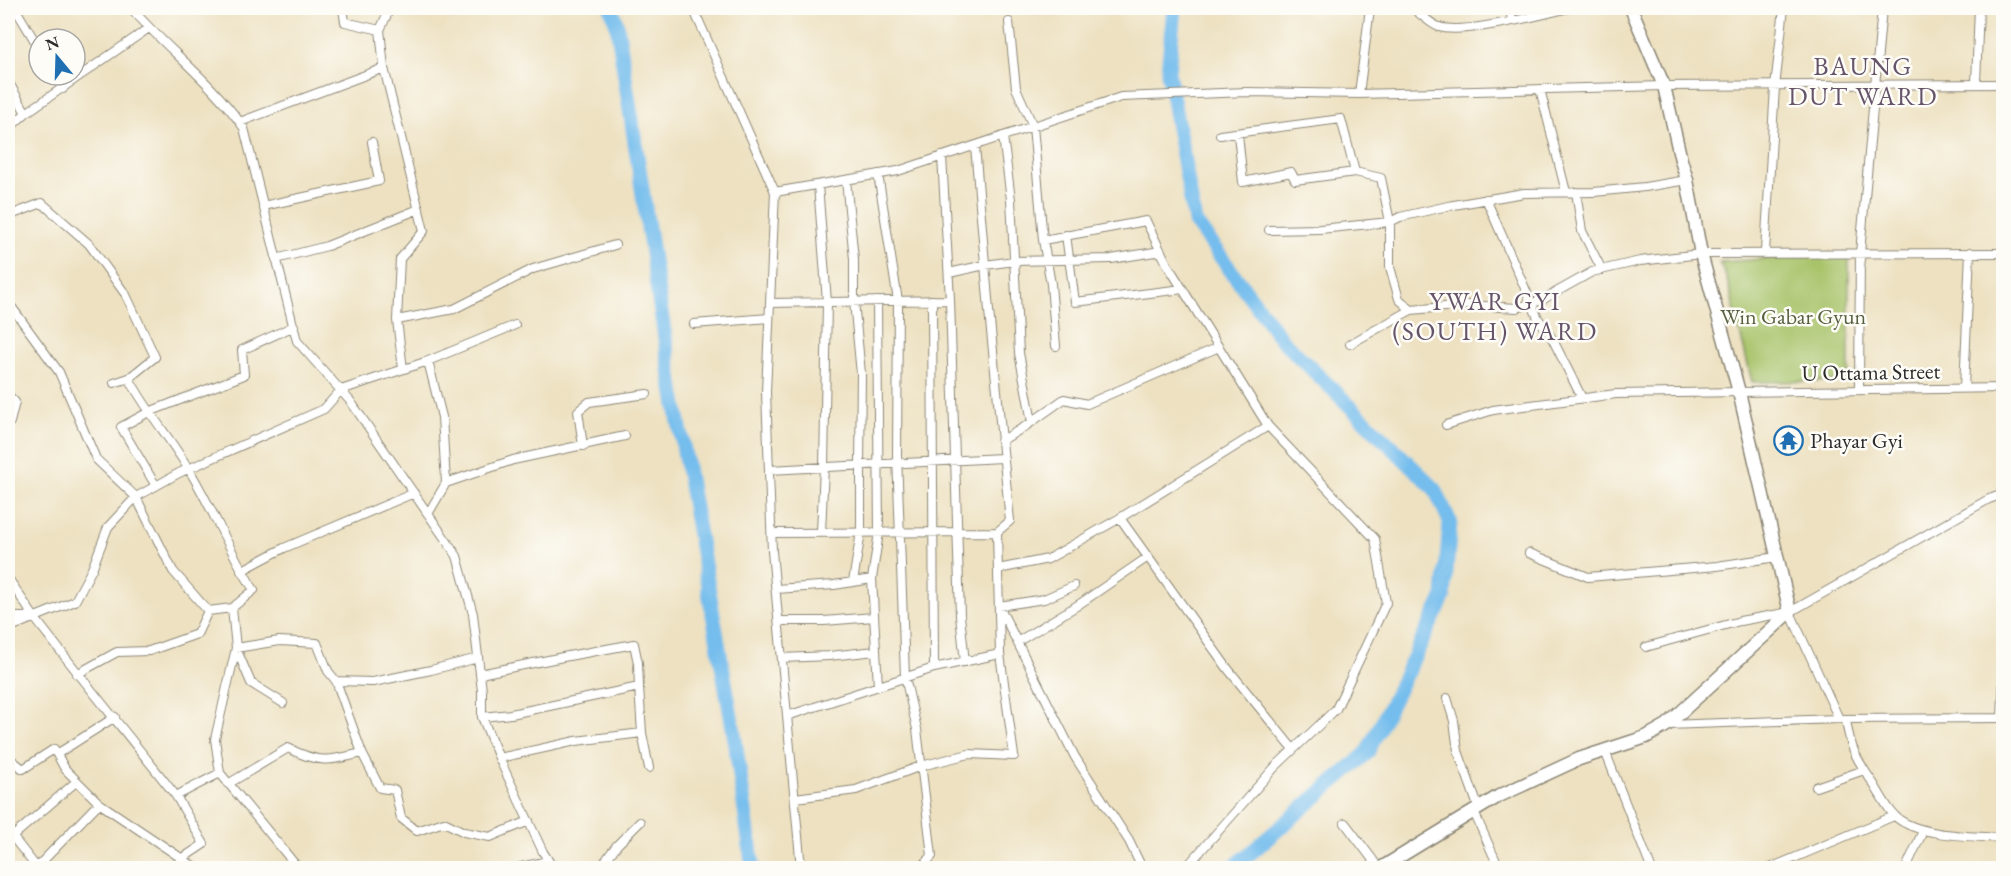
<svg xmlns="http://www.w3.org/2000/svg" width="2011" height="876" font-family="'EB Garamond',serif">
<rect width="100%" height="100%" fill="#fdfcf7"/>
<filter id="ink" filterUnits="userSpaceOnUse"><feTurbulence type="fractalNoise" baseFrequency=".0167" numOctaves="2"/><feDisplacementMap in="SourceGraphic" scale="12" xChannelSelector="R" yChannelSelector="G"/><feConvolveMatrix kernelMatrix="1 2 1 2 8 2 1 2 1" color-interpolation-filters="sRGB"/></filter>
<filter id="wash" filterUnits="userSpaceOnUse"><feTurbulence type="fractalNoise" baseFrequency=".008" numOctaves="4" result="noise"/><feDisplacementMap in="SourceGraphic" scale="24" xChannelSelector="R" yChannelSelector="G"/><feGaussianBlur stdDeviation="1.35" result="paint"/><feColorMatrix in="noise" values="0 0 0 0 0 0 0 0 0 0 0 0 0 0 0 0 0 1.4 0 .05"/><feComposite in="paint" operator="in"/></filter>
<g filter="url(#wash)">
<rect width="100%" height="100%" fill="#ede1c1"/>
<!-- green -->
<path fill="#a7c369" stroke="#69774a" stroke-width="1.5" d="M1849 253V381L1752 382 1727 279 1719 262Z"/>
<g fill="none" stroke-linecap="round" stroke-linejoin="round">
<!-- river -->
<path stroke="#75bded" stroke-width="15" d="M611 8 617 25 671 377 734 733 753 868
M1174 8 1168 72 1195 222 1282 340 1435 489 1450 522 1444 596 1367 753 1233 868"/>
</g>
</g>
<g filter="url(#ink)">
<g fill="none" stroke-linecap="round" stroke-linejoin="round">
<defs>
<path id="minor" d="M15 8 39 48
M131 8C167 49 213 83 244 128L297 341 351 402 457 556 473 614 482 691V717L499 758 543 852 553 868
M343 8 345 22 380 30
M390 8 380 30 384 68 424 231 400 259 397 320 403 369
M693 8 775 192 766 392 772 551 800 858 803 868
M1412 8C1420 13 1430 24 1439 27 1464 35 1541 15 1568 8
M1510 8 1512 21
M1009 22 1016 88 1033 126 1043 240 1051 284 1056 346
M54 75 63 89
M8 81 26 113
M1976 83 1979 8
M1540 89 1566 192
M1359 94 1370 8
M240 122 384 68
M8 129 26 113 149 28
M1238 134 1243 182 1291 172 1295 180 1355 172
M1220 135 1341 119 1355 172 1381 178 1390 222V267L1399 299 1411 310
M1003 136 1011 200 1019 353 1032 422
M942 156 950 300 960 616 965 662
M878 174 898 301 897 455 905 677 917 729 932 856 921 868
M846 180 854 259V301L861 374 860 465
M818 185 827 302 824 467 821 532
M775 192 898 171 1121 97 1247 92 1359 94 1664 86 2004 84
M1576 192 1582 231 1602 270
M1486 199 1538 318 1553 340 1582 398
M263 206 379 181 372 142
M8 216 42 203 89 244 126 295 155 357 129 378 114 383
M1269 230 1320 229 1390 222 1400 217 1448 206 1524 193 1594 192 1645 187 1687 180
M1066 235 1075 302 1183 289
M1043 240 1146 221 1167 264 1268 426 1375 539 1386 603 1336 709 1275 767 1190 863 1179 868
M1765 252 1775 87 1784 8
M276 259 327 246 419 209
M949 273 985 265 1014 261 1111 259 1161 251
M932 300 934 668
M877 301 879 532 872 579 878 686
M8 302 59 372 96 459 136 497 173 571 208 611 232 608 254 590C229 551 212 507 188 468 169 437 146 410 129 378
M770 303 950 300
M397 320 454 309 533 269 615 245
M694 324 769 318
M1350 344 1411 310 1467 305 1517 308 1542 300 1592 272 1640 261 1701 254 2004 253
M428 361 442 417 446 483
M1964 388 1970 252
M1859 390 1860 253 1882 8
M8 395 15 402 10 422 8 424
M1446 425 1493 410 1616 394 2004 388
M1001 441 1026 426 1064 399 1087 404 1219 347
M583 446 578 411 589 402 647 394
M769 470 1002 458
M156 486 121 427 149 412 244 375 242 350 294 326
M428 514 446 483 513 460 625 436
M1120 518 1268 426
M772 533 997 532 1010 521 989 311 975 146
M1529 553 1588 577 1717 566 1777 557
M998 569 1048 559 1120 518 1228 669 1293 749
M241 571 284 548 414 493
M8 578 34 617
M853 582 861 532V470
M1074 586 1044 599 999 606 1075 757 1129 841 1142 868
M776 589 834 585 872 579
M1790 612 1839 719
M8 617H34C80 677 129 736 176 796L220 773 298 868
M779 621H824L874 617
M8 628 75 601 92 569 108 527 136 497 179 473 324 409 341 390 428 361 515 325
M1017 642 1078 605 1148 557
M1646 647 1740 621 1790 612 1989 499 2004 494
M782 658 829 656 876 651
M77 674 117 652 149 651 197 634 208 611
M480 674 563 657 634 644 638 663 639 687 511 714 482 717
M336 681 373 682 431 670 478 658
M639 687 642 733
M1447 698 1454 721 1458 751 1479 809
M283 703 251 683 236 648 279 641 317 643 328 671 336 681 362 753 380 788 395 790 401 818 417 831 444 822 464 832 490 837 529 821
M787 716 934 668 1000 654
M2002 718 2004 671
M1846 720C1850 748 1857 760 1873 783 1880 794 1887 809 1896 817 1919 837 1973 836 2004 838
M1667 725 1839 719 2004 718
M1605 751 1651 868
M57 754 115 717
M8 757 23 769 54 749 65 769 99 803 196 868
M499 758 576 741 642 733 649 768
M220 773 215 739 236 648 232 608
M228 784 288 748C319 764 329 761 362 753
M1816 787 1864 770
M795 798 856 790 921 766 969 754 1014 756 1000 654 997 532
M1474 812 1499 868
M1345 823 1379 868
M8 831 37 868
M12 837 77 781
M36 868 99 803
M172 868 183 858 204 844 176 796
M517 868 548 861
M600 868 617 845 640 822
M1770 868 1894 816
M1906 868 1923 831"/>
<path id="primary" d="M1381 868 1499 796 1579 759 1646 737 1667 725 1790 612 1739 392 1701 254 1687 180 1681 160 1664 86 1631 8"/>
</defs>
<!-- minor casing -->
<use href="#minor" stroke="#8c8676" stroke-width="10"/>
<!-- primary casing -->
<use href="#primary" stroke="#8c8676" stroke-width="15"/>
<!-- minor -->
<use href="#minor" stroke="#fff" stroke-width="8"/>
<!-- primary -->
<use href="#primary" stroke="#fff" stroke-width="12"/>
</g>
</g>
<!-- icons -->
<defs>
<symbol id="temple-ring" viewBox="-11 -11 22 22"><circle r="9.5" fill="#fdfcf7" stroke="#1f6fb2" stroke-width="1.5"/><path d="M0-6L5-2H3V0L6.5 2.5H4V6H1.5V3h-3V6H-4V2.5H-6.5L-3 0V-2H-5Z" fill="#1f6fb2"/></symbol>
</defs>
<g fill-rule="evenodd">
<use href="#temple-ring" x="1772" y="424" width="33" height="33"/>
</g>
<g text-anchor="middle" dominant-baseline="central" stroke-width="5" stroke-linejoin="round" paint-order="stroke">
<!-- park labels -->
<g font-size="22" fill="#566041" stroke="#fdfcf7">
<text x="1793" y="316">Win Gabar Gyun</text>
</g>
<!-- street labels -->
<g font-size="22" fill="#2b2b2b" stroke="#fdfcf7">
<text transform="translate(1871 372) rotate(-1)">U Ottama Street</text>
</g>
<!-- poi labels -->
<g font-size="22" fill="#2b2b2b" stroke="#fdfcf7" text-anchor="start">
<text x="1810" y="440">Phayar Gyi</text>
</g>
<!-- quarter labels -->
<g font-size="26" letter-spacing="1.5" fill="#65546a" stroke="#fdfcf7">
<text x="1863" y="66">BAUNG<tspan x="1863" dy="30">DUT WARD</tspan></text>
<text x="1495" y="301">YWAR GYI<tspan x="1495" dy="30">(SOUTH) WARD</tspan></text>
</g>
</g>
<!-- margin -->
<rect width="2011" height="876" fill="none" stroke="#fdfcf7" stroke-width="30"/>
<!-- north arrow -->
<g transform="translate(57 57) rotate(341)"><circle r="28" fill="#fdfcf7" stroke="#a9a8a5" stroke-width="1.5"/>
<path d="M0-4.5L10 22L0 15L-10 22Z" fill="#1f6fb2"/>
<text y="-9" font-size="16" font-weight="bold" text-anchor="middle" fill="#2b2b2b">N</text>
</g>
</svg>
